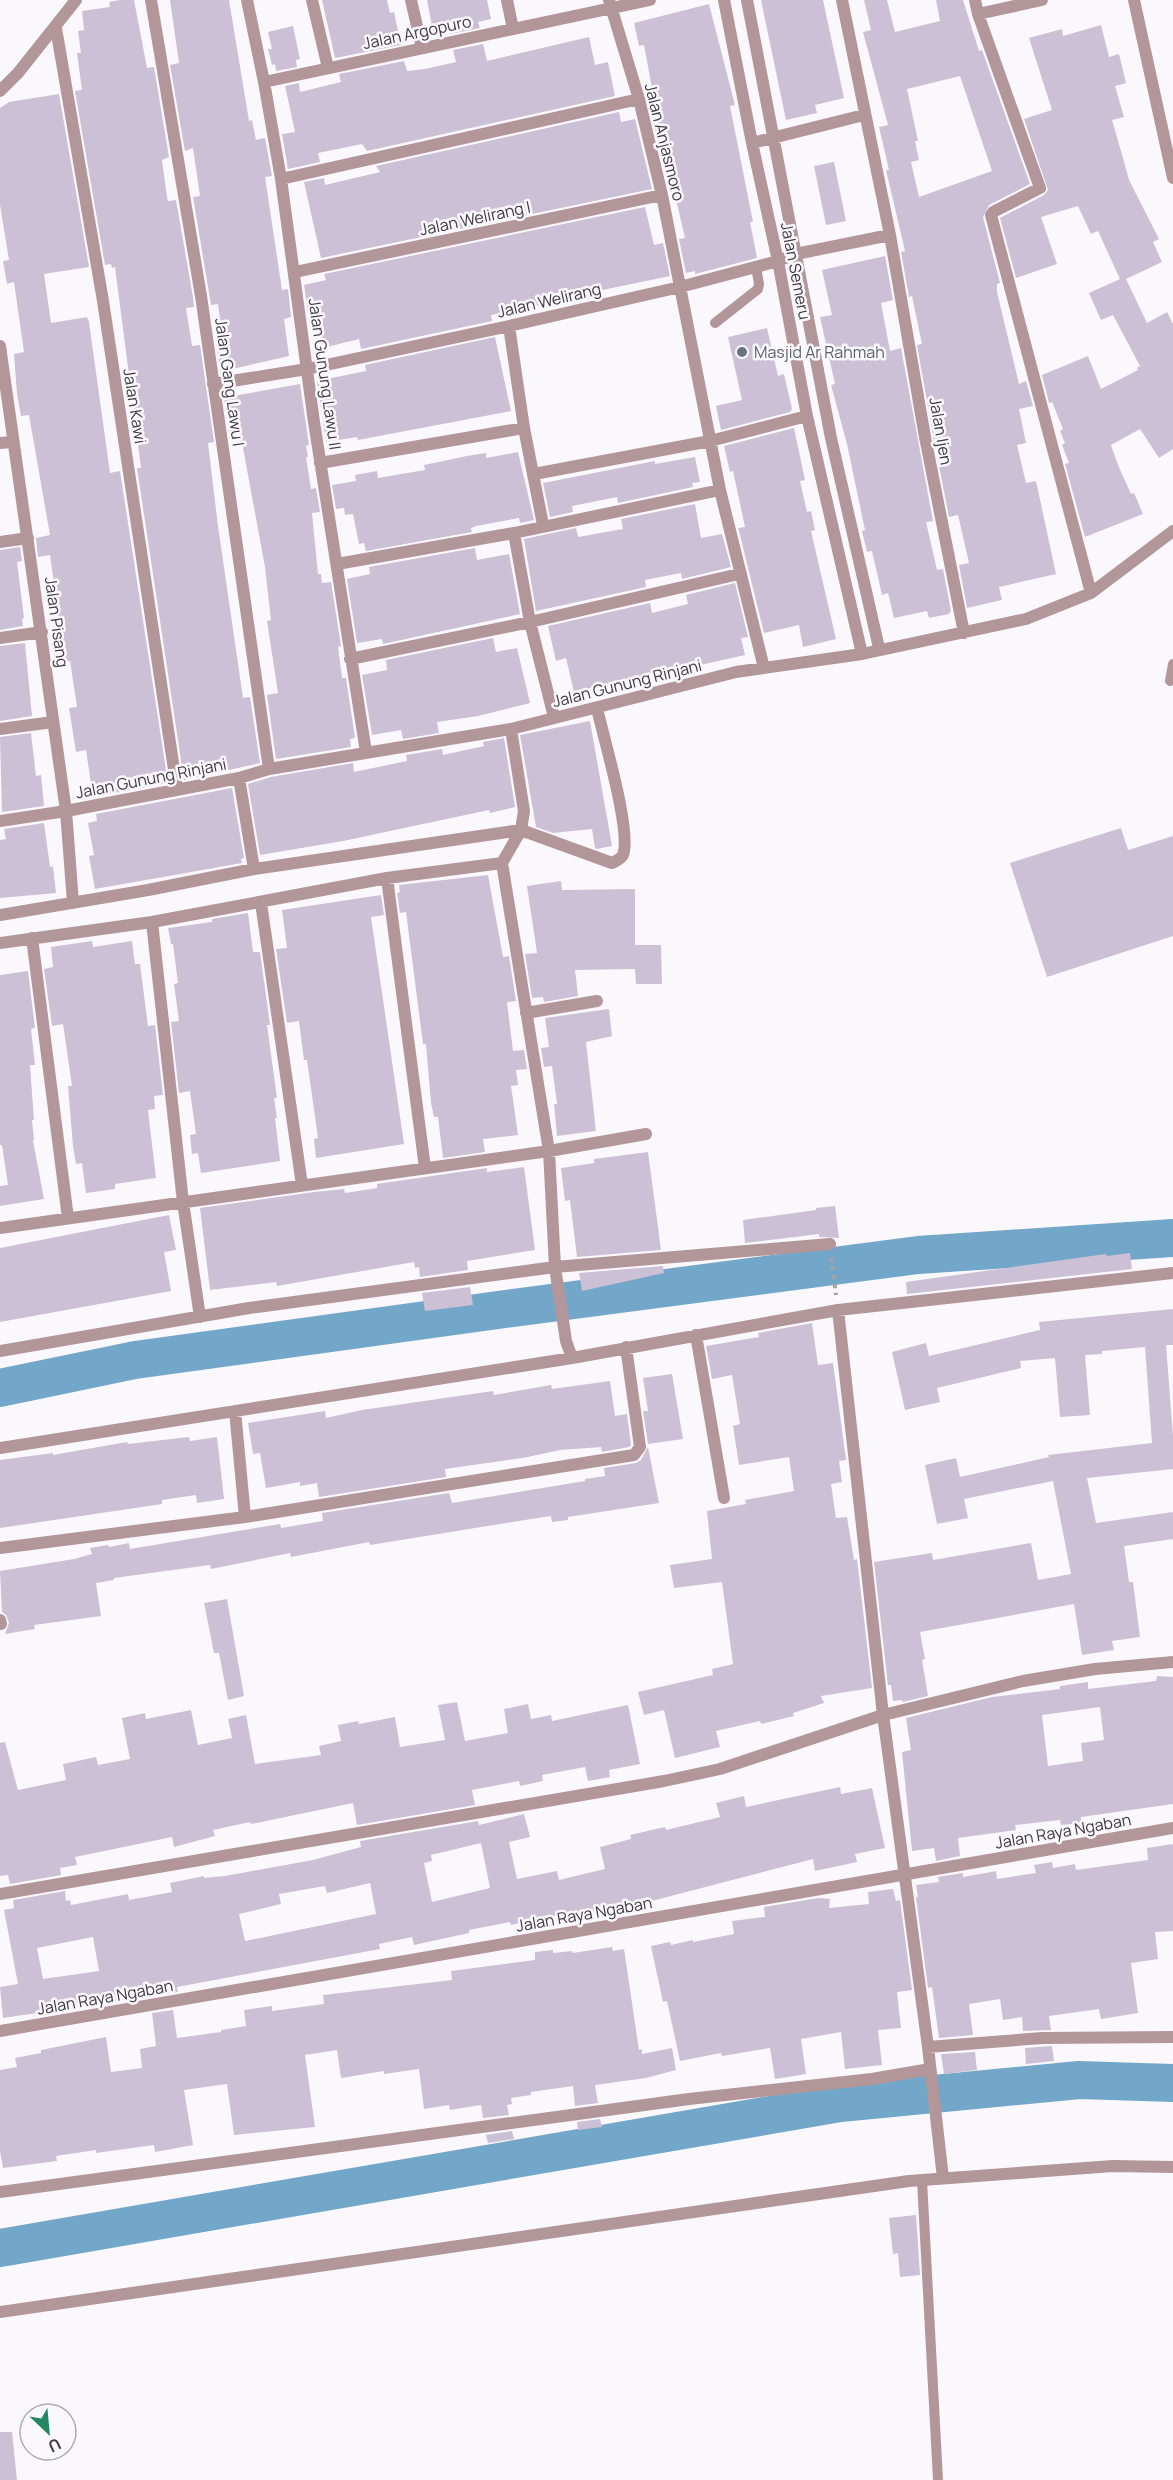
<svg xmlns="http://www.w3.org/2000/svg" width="1173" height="2480" font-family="Manrope,sans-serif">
<rect width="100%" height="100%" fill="#faf8fc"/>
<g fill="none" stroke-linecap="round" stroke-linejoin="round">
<!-- river -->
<path stroke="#73a7c9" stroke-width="38" d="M0 1388 135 1360 498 1310 918 1255 1173 1238
M0 2248 840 2103 1079 2080 1173 2083"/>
</g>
<!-- building -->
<path fill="#ccc0d6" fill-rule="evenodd" d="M120 0H134L147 68 154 67 169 157 162 160 167 197 168 201 176 200 193 297 194 307 186 308 192 346 200 345 214 442 208 443 218 526 243 698 250 697 260 763 184 780 137 468H141L115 267 112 268 111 264 105 265 75 91 82 90 77 53H81L78 31 84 30 82 11 110 7 109 2Z
M170 0H229L249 121 252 120 256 140 265 138 272 176 265 177 282 290 288 289 291 317 284 319 289 356 228 370 229 373 221 374 216 343 223 342 218 304 211 305 193 197 200 196 193 148 185 151 170 65 179 63Z
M322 0H387L390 13 394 12 401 45 335 58Z
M427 0H487L491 19 478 22 480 28 450 34 448 27 433 31Z
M761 0H823L844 98 815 105 817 113 786 120Z
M864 0H887L895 32 940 21 936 0H963L979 51 982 50 1030 184 989 205 983 217 1000 283 997 284V292L1019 384 1026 381 1033 406 1019 409 1026 443 1017 445 1026 483 1036 481 1056 574 999 587 1002 600 967 608 959 565 969 563 958 515 949 517 933 435 917 345 922 344 912 296 909 297 901 252 905 251 886 170H889L879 127 888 125 863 32 871 30ZM960 76 992 171 919 197 911 162 919 160 915 141H918L907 89Z
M709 4 735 105 730 106 753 222H750L757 258 695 274V271L686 273 679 239 685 238 674 191 670 192 652 116 657 115 644 45 639 46 634 23Z
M1101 25 1109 57 1119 54 1126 83 1115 86 1124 117 1112 120 1121 151 1129 180 1159 239 1153 242 1162 262 1126 279 1147 323 1167 312 1173 324V449L1159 458 1140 429 1111 445 1118 465 1131 494 1134 493 1143 514 1085 537 1065 464 1069 463 1062 445 1065 443 1060 431 1063 429 1052 402 1049 403 1042 375 1088 356 1101 389 1138 370 1137 368 1140 366 1113 315 1101 320 1089 293 1120 279 1098 231 1091 234 1078 206 1041 217 1057 264 1016 278 1000 218 1044 195 1048 190 1024 119 1052 110 1029 38 1062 29 1063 36Z
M293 26 300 59 296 60 297 67 276 71 275 64 272 65 268 49H272L268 32Z
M589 37 595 65 608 62 615 96 367 151 362 144 318 153 320 162 288 169 282 134 295 132 285 86 299 83 300 92 341 82 339 74 404 61 407 71 425 69 456 62 453 50 483 44 487 61Z
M59 94 89 267 44 274 51 323 87 317 89 322 110 473 120 471 168 783 93 797 86 750 76 752 69 708 77 707 70 661 65 662 50 555 38 557 36 538 50 535 29 415 21 416 17 394 14 354 24 352 14 282 7 284 3 261 9 260 0 205V108L9 102Z
M619 112 621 122 635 119 652 189 321 258 304 182 324 178 325 185 380 172 376 166Z
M834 162 846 221 826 225 814 166Z
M645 207 654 245 663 243 670 276 593 292 594 298 578 302V299L561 302V301L491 315 492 321 361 349 359 339 323 348 315 312 308 313 304 285 326 280 324 274Z
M885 256 893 300 881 303 890 351 901 348 933 521 926 522 937 570 943 569 951 611 949 614 929 618 927 611 894 618 888 593 882 595 872 551 867 552 862 531 865 530 847 444 831 385 835 384 820 317 832 315 822 270Z
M767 328 778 376 784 374 792 409 790 412 721 430 716 406 742 400 728 337Z
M495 337 511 411 358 440 357 437 326 442 317 381 366 371 365 365Z
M300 384 309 445 306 446 308 457H306L311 489 316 488 320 512 312 513 318 574H321L322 583 331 582 341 646 338 647 342 678H346L355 738 350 739 351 747 276 759 267 695 278 693 267 621 271 620 265 567 241 437 230 439 223 391 232 389 233 396Z
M794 428 805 480 800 481 807 512 811 511 815 530 811 531 836 639 803 647 799 625 764 633 739 531 738 528 745 527 733 471 730 472 724 446Z
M518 452 534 520 520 523 519 518 476 526 471 528 472 532 366 551 364 543 359 544 353 514 345 515 344 508 336 509 332 485 356 481 355 475 377 471 378 478 425 470 424 465 467 456 486 453V458Z
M695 457 700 482 692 483 693 487 618 503 617 497 572 506 573 512 550 517 543 483 655 461V464Z
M695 504 701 538 722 534 731 567 682 579 681 573 645 580 646 587 536 611 524 539 576 528 578 537 623 529 621 519Z
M20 547 22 561 17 562 24 618 22 619 23 626 0 630V550Z
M475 548 477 560 509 554 520 614 383 644 382 639 357 643 347 579 370 574 369 567Z
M735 583 748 637 741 638 745 655 687 668 686 665 628 681V679L574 692 566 658 556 661 548 626 650 603 652 613 688 604 686 595Z
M493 638 496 652 517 648 530 703 478 716 437 722 439 733 403 739 401 730 372 735 362 675 387 670 386 660Z
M25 643 32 716 0 721V646Z
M590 721 612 846 597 849 595 848 592 829 553 833 536 827 520 735Z
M31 733 36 776 41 775 44 806 2 812 0 737Z
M504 738 515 807 490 813 489 810 343 841 260 855 248 784 271 777 353 763 354 772 407 761 406 755 442 749 443 755 484 746 483 742Z
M232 788 244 858 241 859 242 863 95 889 89 856 94 855 88 823 97 821 96 814Z
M44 823 50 867 53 866 56 893 0 898V840L6 839 4 829Z
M1121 828 1128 850 1173 836V936L1047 977 1010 863Z
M488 875 503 957 509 956 516 1001 507 1002 513 1051 524 1050 527 1069 516 1070 518 1085 511 1086 518 1135 483 1139 485 1152 443 1158 438 1117H434L431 1103 426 1044H423L406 912 400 913 397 893 400 892 399 885Z
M561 881 562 890 635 889V945H661L662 984H636L635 969 575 970 578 996 544 1002 543 997 532 998 525 954 537 953 527 886Z
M381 895 384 915 371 917 404 1144 316 1158 314 1139 318 1138 307 1060H304L299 1021 287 1023 276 949 287 948 282 910Z
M248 913 253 952H260L270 1025H267L277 1098H274L277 1118H275L280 1161 201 1173 198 1153 192 1154 190 1135 196 1134 190 1091 179 1093 171 1022 179 1021 174 984 178 983 173 944H171L168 928 212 922V919Z
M92 941 93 947 132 941 135 964H140L148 1026 155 1025 163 1095 154 1096 155 1109 148 1110 156 1178 115 1184V1189L86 1193 82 1163 76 1164 73 1146 68 1086H72L63 1024 52 1026 44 969 53 967 51 947Z
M28 971 35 1028 31 1029 35 1065H30L34 1120H32L34 1140 33 1141 44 1199 0 1206V1186L8 1185 2 1145H0V975Z
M609 1009 612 1036 586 1042 596 1131 557 1136 554 1104H557L552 1066 544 1067 541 1048 549 1047 545 1018Z
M648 1152 661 1250 577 1257 570 1200 565 1201 561 1168 594 1163V1159Z
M524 1167 535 1250 467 1261 468 1270 420 1277 419 1267 415 1268 414 1262 277 1286 276 1282 210 1290 200 1208 314 1192 344 1189 345 1193 377 1188V1184L487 1168V1172Z
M835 1206 839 1238 819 1237V1234L745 1243 743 1220 816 1210V1208Z
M169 1215 176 1250 164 1252 171 1291 0 1322V1248Z
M1130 1253 1132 1269 907 1294 906 1282 1106 1254 1107 1256Z
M663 1266 664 1273 582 1291 579 1273Z
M470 1287 473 1305 425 1311 422 1293Z
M1173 1309V1345H1166L1173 1436V1469L1087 1478 1096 1523 1173 1512V1539L1124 1546 1129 1582H1133L1140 1637 1112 1641 1114 1650 1082 1655 1074 1604 920 1632 925 1659 922 1660 928 1696 903 1702 902 1700 893 1701 891 1685H888L874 1562 932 1553 933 1560 1031 1543 1038 1580 1071 1574 1053 1481 964 1499 968 1518 937 1524 925 1465 956 1458 960 1477 1049 1457 1048 1455 1152 1443 1145 1347 1102 1351V1354L1085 1355 1090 1415 1060 1417 1055 1358 1020 1361 1021 1368 937 1388 940 1402 905 1410 892 1352 926 1343 929 1356 1040 1330 1039 1322Z
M812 1323 818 1365 833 1363 846 1460 839 1461 842 1482 831 1484 836 1518 847 1517 854 1560 857 1559 872 1688 821 1696 824 1703 793 1713 794 1716 761 1724 760 1721 716 1731 720 1747 675 1758 664 1710 644 1715 638 1692 713 1675 712 1669 733 1664 722 1582 674 1588 670 1565 712 1559 707 1511 746 1504 745 1500 794 1491 789 1457 739 1465 733 1426 740 1424 732 1375 712 1379 706 1346 759 1337 758 1333Z
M672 1374 683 1439 648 1444 643 1411H648L643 1378Z
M610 1381 615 1416 627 1414 631 1445 629 1447 602 1452 601 1447 560 1450 523 1458 445 1469 446 1477 319 1497 317 1483 300 1486V1482L266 1488 260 1453 253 1454 248 1423 325 1411 326 1418 362 1410 493 1391 494 1395 551 1385 552 1389Z
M189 1437 190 1441 217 1437 224 1499 197 1503 196 1495 162 1500V1504L0 1528V1460L53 1453V1455L127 1442 128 1444Z
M648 1447 659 1503 568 1517V1520L552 1522 551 1516 531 1519 370 1545 369 1542 291 1557 290 1553 211 1569 210 1565 114 1578V1580L96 1583 101 1616 34 1625 35 1629 5 1634 9 1623 6 1615 2 1612 0 1571 74 1559 92 1554 90 1548 108 1545 109 1547 129 1543 130 1549 280 1524 281 1528 323 1521 322 1513 449 1493 452 1503 585 1481V1479L605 1476 604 1468 636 1463 641 1460Z
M227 1599 244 1696 228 1700 219 1653H214L204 1603Z
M1157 1676 1173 1677V1804L1081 1817V1823L1061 1825 1060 1820 1015 1825 1016 1830 958 1838 960 1856 936 1861 934 1848 912 1851 902 1752 911 1750 906 1718 992 1697 1060 1689V1686L1088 1682V1689L1156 1681ZM1100 1707 1104 1740 1081 1743 1083 1761 1048 1766 1042 1715Z
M457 1702 465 1741 508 1733 504 1709 528 1704 531 1719 551 1715 552 1721 628 1705 640 1764 609 1770 610 1777 588 1781 585 1767 542 1775 543 1781 520 1786 519 1781 472 1790 475 1805 357 1825 353 1803 251 1824 250 1822 213 1830 215 1836 174 1847 172 1837 75 1857 77 1865 60 1868 61 1875 10 1884 8 1875 0 1876V1743L5 1742 18 1790 66 1780 63 1764 96 1757 98 1765 130 1759 122 1718 145 1713 146 1719 191 1710 198 1745 232 1738 228 1719 246 1715 255 1764 321 1755 319 1746 341 1741 338 1725 358 1721 359 1724 395 1717 400 1747 445 1740 438 1705Z
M840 1787 841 1794 872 1788 885 1848 855 1854 857 1862 815 1871 813 1859 644 1903V1900L587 1914 586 1910 511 1925 510 1922 469 1930V1933L414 1945 412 1937 379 1944 380 1949 177 1987 178 1992 3 2018 0 1987 18 1984 4 1910 14 1908 13 1900 65 1891 66 1901 70 1900 71 1905 128 1894 129 1900 172 1892 170 1883 204 1876V1878L225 1876 313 1860 361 1847 360 1841 478 1821 479 1825 524 1814 530 1837 509 1842 517 1879 557 1871 559 1880 605 1869 600 1847 631 1839 630 1835 665 1827 666 1830 720 1817 716 1803 744 1796 746 1807ZM481 1843 490 1888 432 1902 424 1863 432 1861 431 1855ZM370 1883 376 1914 245 1941 239 1914 281 1904 279 1894 325 1886 327 1893ZM93 1937 99 1971 43 1979 37 1948Z
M1173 1844V1931L1155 1932 1158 1959 1131 1963 1138 2013 1101 2019 1099 2009 1049 2016 1051 2030 1023 2031 1022 2017 1003 2020 1000 1999 969 2004 973 2035 939 2038 932 1987 928 1988 916 1897H918L916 1885 939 1882 938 1877 963 1873V1877L996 1871 997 1879 1036 1873 1034 1865 1052 1862 1053 1868 1075 1864 1076 1870 1148 1860 1147 1848Z
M893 1889 896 1901 900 1900 912 1990 897 1992 901 2028 878 2030 882 2065 845 2069 841 2032 801 2039 806 2074 775 2079 770 2048 722 2056 721 2053 680 2061 667 2001 663 2002 651 1946 670 1942 671 1945 693 1940V1942L734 1934 732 1921 765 1917 764 1907 818 1898 830 1899 829 1908 869 1904 868 1892Z
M612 1947 613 1951 624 1949 639 2050 642 2049V2054L672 2048 676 2070 646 2078 595 2085 598 2103 575 2106 573 2086 531 2092V2095L511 2098 512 2104 507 2105 509 2115 483 2118 481 2105 450 2110 449 2105 424 2109 419 2069 384 2074V2071L341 2078 337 2050 305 2055 315 2127 234 2135 227 2084 184 2090 193 2145 155 2152 154 2145 96 2153V2150L56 2156 57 2161 3 2168 0 2151V2070L17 2067 15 2058 41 2053V2050L106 2037 111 2072 142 2068 140 2049 156 2046 152 2013 173 2010 177 2038 221 2032V2030L246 2026 244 2010 272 2006V2011L324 2004 323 1995 452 1980 451 1971 535 1960V1952L553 1950V1953L572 1951 573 1953Z
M1052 2046 1054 2061 1026 2064 1025 2048Z
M975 2052 977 2070 944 2074 941 2054Z
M600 2119 602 2127 578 2130 577 2122Z
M512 2131 514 2139 488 2143 486 2135Z
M916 2215 920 2275 900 2277 898 2253 893 2254 889 2218Z
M0 2432H12L17 2480H0Z"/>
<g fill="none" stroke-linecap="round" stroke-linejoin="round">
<!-- path -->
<path stroke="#a4a1a7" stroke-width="4" stroke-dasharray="4.5 4.5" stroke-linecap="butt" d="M831 1257 836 1295"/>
<!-- service -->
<path stroke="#b29699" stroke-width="10" d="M715 323 758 289 759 284 756 267
M1170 681 1173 664
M922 2180 938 2480"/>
<!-- minor -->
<path stroke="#b29699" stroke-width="12" d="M151 0 201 296 269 769
M247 0 264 82 281 179 314 422 366 752
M312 0 328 68
M411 0 422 48
M507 0 513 29
M609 0 639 99 662 195 720 490 764 668
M724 0 752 143 778 261 807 416 862 654
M747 0 831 438 879 648
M842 0 890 235 925 437 964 633
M975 0 978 14 1040 188 993 212 991 215 1091 593
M1134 0 1173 178
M978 14 1042 0
M56 28 103 301 177 789
M264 82 650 0
M0 91 18 73 76 0
M752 143 864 115
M281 179 639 99
M295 272 662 195
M509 326 524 428 543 525
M0 346 66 811 73 903
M213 384 307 369 509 326 680 287 778 261 796 254 890 235
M0 443 12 442
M320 463 524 428
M534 474 710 441 807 416
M514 533 530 622 554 717
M0 542 28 538
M337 564 514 533 720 490
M0 638 42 632
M350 659 530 622 739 574
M0 729 53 722
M511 729 524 811 521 830 502 863 549 1151 555 1267 830 1244
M239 778 254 869
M0 821 66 811 239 778 269 769 511 729 736 672 862 654 1026 619 1091 593 1173 531
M387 878 425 1168
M261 903 302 1185
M0 915 148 890 254 869 521 830 612 863C616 861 620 860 623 855 632 832 603 736 597 708
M152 922 183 1202 200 1317
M32 938 68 1218
M0 943 152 922 387 878 502 863
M526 1013 597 1001
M0 1228 549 1151 646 1134
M838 1310 883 1715 928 2047 943 2178
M696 1335 724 1498
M0 1351 249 1308 555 1267 566 1341 572 1358
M235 1411 245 1517
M0 1448 572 1358 838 1310 1173 1273
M0 1548 245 1517 634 1455 640 1447 626 1347
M0 1620 1 1624
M928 2047 1042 2038 1173 2037
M0 2192 689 2099 872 2079 930 2069
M0 2312 909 2181 1113 2166 1173 2167"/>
<!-- tertiary -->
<path stroke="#b29699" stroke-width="12" d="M0 1894 664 1781 720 1769 883 1715 1023 1681 1095 1669 1173 1662
M0 2031 1173 1828"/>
</g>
<!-- markers -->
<circle fill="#6b7280" stroke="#faf8fc" stroke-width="2" cx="742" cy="352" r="6"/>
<g text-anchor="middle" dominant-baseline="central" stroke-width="5" stroke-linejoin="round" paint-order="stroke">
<!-- street labels -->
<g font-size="16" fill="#3d3841" stroke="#faf8fc">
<text transform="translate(417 32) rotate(-12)">Jalan Argopuro</text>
<text transform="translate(665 142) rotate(76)">Jalan Anjasmoro</text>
<text transform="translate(475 218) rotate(-12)">Jalan Welirang I</text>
<text transform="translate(796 271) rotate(79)">Jalan Semeru</text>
<text transform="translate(549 300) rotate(-13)">Jalan Welirang</text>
<text transform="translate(325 374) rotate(82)">Jalan Gunung Lawu II</text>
<text transform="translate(230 382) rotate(82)">Jalan Gang Lawu I</text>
<text transform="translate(135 406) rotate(81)">Jalan Kawi</text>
<text transform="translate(941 431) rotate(80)">Jalan Ijen</text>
<text transform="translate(57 622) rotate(82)">Jalan Pisang</text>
<text transform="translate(627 683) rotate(-14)">Jalan Gunung Rinjani</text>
<text transform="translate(151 778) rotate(-11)">Jalan Gunung Rinjani</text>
<text transform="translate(1063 1831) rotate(-10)">Jalan Raya Ngaban</text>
<text transform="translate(584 1914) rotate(-10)">Jalan Raya Ngaban</text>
<text transform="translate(105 1997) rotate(-10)">Jalan Raya Ngaban</text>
</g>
<!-- worship labels -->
<g font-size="16" fill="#5b616d" stroke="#faf8fc" text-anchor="start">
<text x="754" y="352">Masjid Ar Rahmah</text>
</g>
</g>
<!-- north arrow -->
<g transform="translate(48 2432) rotate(154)"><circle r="28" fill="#faf8fc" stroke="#aeabb1" stroke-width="1.5"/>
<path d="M0-4.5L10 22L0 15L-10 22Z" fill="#228761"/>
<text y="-9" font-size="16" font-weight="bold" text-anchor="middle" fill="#3d3841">U</text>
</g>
</svg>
